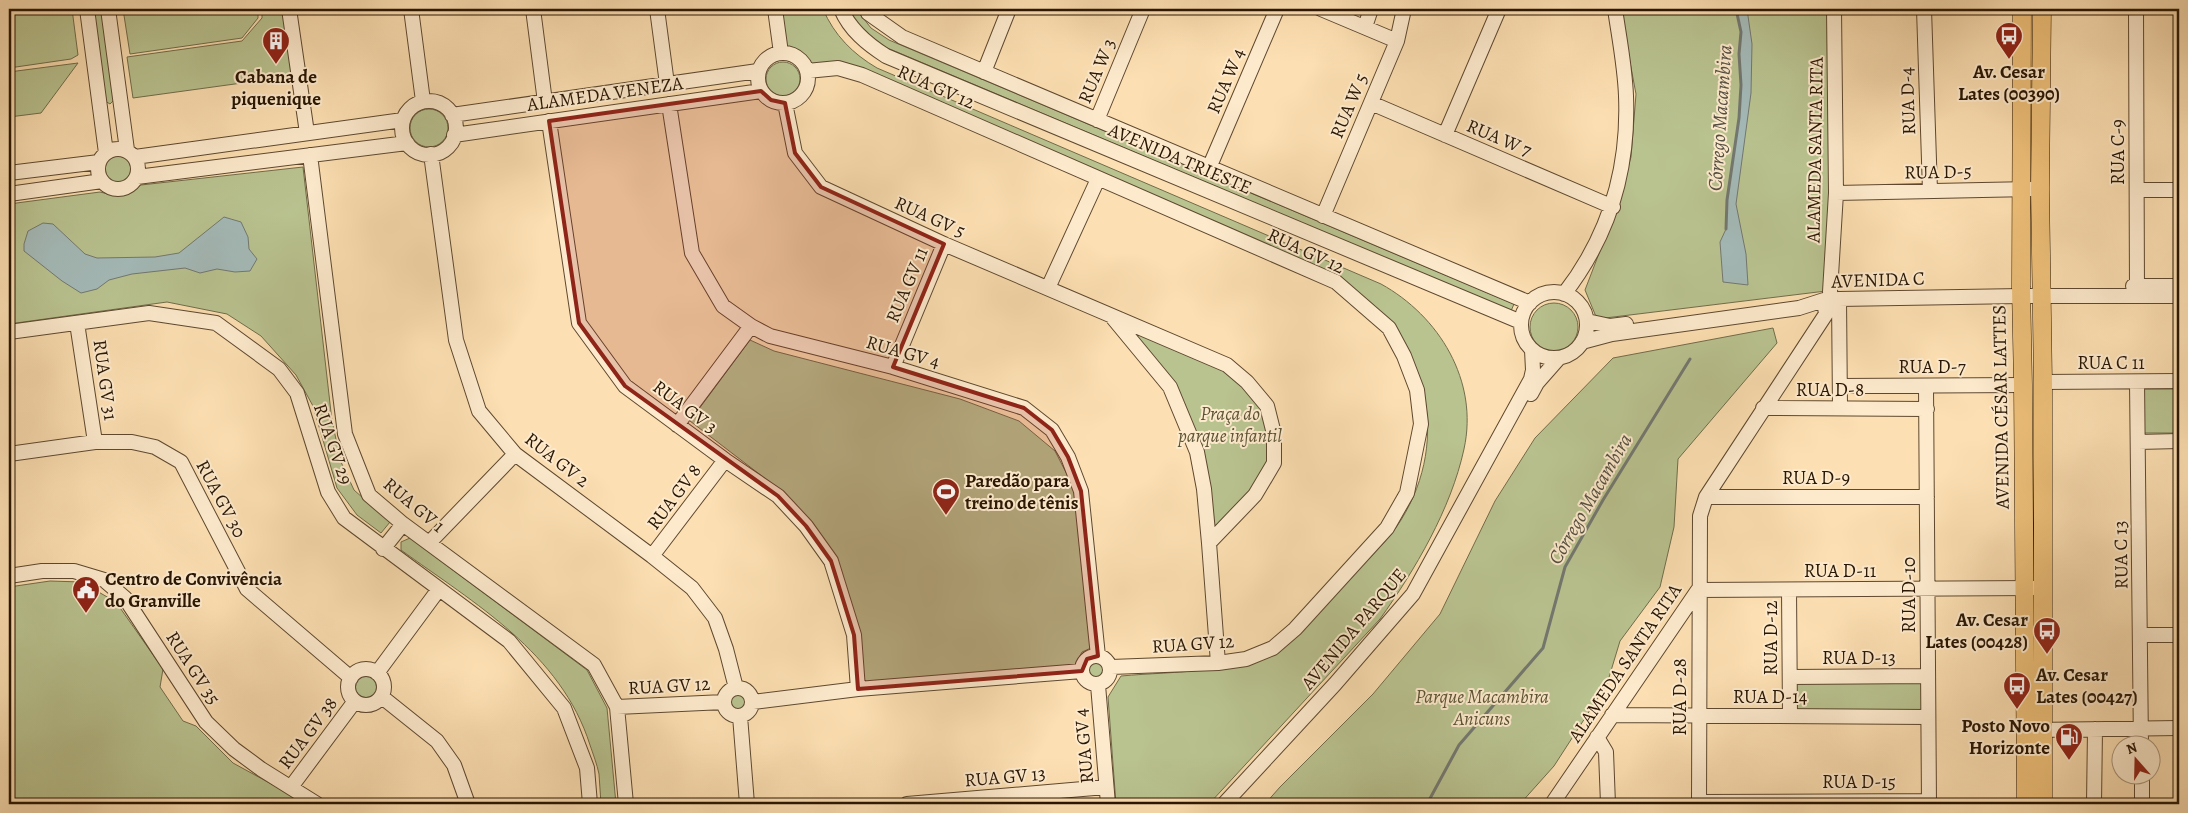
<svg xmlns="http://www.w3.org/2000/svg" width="2188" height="813" font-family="Alegreya,serif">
<rect width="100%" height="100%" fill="#fcdfb2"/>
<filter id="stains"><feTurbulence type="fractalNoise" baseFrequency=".004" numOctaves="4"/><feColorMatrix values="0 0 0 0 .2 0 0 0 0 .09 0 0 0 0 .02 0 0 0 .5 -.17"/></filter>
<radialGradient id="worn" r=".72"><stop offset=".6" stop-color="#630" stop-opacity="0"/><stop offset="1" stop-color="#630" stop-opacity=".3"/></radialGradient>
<!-- green -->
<path fill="#b9c390" stroke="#716c4a" d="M9 9H72L78 55 71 59 9 68Z
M93 9H101L114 100 110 104 105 101Z
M123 9H258V18L242 38 130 54Z
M262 9H284L293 76 133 98 127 57 242 41 262 18Z
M781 9H823C834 35 853 54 877 68L1381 284C1439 316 1479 381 1464 449 1451 509 1415 570 1380 619L1209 804H1116L1108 697 1121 676C1176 671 1241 674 1289 644 1313 619 1336 594 1359 569 1374 553 1390 538 1401 520 1452 438 1427 339 1349 286L866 73 810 67 801 55 786 47Z
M847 9H856L871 28 889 40 1514 304 1511 311 885 47C868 38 857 25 847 9Z
M1620 9H1828L1830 192 1826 291 1597 319 1585 290 1616 209 1631 157 1636 94Z
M766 79a17 17 0 1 1 34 0a17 17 0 1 1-34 0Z
M78 63 41 113 9 117V72Z
M410 128a19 19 0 1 1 38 0a19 19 0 1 1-38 0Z
M103 169a15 15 0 1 1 30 0a15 15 0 1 1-30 0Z
M303 167 332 421 341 462 354 490 390 522 381 533 357 515 337 488 313 406 296 375 261 336 227 314 167 302 9 324V204L100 192C119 197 125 196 141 185Z
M1530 327a24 24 0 1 1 48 0a24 24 0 1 1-48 0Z
M1122 325 1225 367 1264 407 1270 462 1253 493 1222 526 1212 529 1198 443Z
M1773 328 1777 343 1678 459 1674 527 1660 587 1620 641 1607 684 1554 766 1520 804H1265L1280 787 1373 694 1440 614 1495 501 1535 438 1613 358Z
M750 340 774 351 960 399 1019 421 1055 451 1077 494 1091 648 1082 652 1075 665 862 683 815 530 771 483 690 421Z
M2143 389H2179V433H2144Z
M410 538 587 670 607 708 616 804H601C600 794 600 784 599 774 597 764 593 754 590 745 561 653 474 603 401 550V542Z
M50 581 81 582 116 602 163 669 160 687 183 721 196 726 233 763 308 804H9V587Z
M1087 670a10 10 0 1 1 20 0a10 10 0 1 1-20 0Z
M354 688a13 13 0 1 1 26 0a13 13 0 1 1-26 0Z
M1793 679H1925V714L1795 715Z
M727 702a10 10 0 1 1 20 0a10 10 0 1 1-20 0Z"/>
<!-- water -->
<path fill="#a4bab8" stroke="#737870" d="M1736 9H1747L1752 44 1751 93 1736 204 1746 254 1748 285 1723 282 1720 242 1726 229 1727 200 1739 118 1741 85 1739 54 1741 32Z
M224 217 241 222 248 237 249 249 257 259 250 271 235 272 217 269 200 273 185 268 132 274 109 280 97 289 81 293 62 281 24 251V244L28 231 43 223 53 224 85 254 97 258 155 257 179 253Z"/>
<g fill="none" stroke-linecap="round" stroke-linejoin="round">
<!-- stream -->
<path stroke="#737870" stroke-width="3" d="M1726 229 1727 200 1739 118 1741 85 1739 54 1741 32 1736 9
M1427 804 1459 745 1543 648 1565 567 1603 500 1690 359"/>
<defs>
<path id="minor" d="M87 9 106 153
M108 9 127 150
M289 9 307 133
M411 9 423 101
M533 9 545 102
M657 9 667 84
M775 9 781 53
M841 9C850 30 867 44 886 56L1521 322
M867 9 868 13 902 37 1530 303
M1321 9 1397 41
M1924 9 1930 191
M2136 9 2137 295
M1365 27 1371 9
M758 78a25 25 0 1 1 50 0a25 25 0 1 1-50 0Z
M807 71 838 68 862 75 1336 282 1389 328 1404 356 1417 390 1421 424 1407 493 1387 528 1295 629 1273 648 1246 659 1218 663 1111 667
M984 72 1009 9
M402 128a27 27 0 1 1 54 0a27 27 0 1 1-54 0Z
M785 103 795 153 821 187 944 244 1227 365 1247 382 1267 406 1274 434V463L1255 495 1209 543
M1371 103 1613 207
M669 104 692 253 723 306 751 326 770 336 893 367 1024 408 1052 430 1068 457 1081 491 1098 656
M452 115 758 71
M1097 120 1143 9
M549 121 579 323 625 386 725 460 778 496 806 526 831 561 854 635 858 689
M454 135 761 91
M1445 135 1499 9
M98 169a20 20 0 1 1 40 0a20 20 0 1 1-40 0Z
M431 154 456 340 479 411 515 454 652 556 692 588 715 618 726 649 736 688
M310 155 345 434 369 495 403 524 594 665 617 707 626 804
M135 157 403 120
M1209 168 1277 9
M9 173 99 162
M137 177 407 143
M2137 190H2179
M1836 193 2031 189
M9 194 102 181
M1323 216 1397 41 1404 9
M2133 286H2179
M1048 288 1098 179
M1830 292 1836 193 1834 9
M1521 325a33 33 0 1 1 66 0a33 33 0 1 1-66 0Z
M1564 294C1609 236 1629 169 1626 96 1625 67 1619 37 1615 9
M1839 299 1840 408
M1113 318 1170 387 1197 452 1204 489 1209 543 1218 663
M1587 321 1610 326 1626 324
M77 323 95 442
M9 332 149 313 216 323 279 369 297 393 328 492 344 518 509 641 564 708 587 768 590 804
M1582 342 1612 334 1799 308 1824 300 1839 299 2021 296H2179
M893 367 944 244
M2043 382 2179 381
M2137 382 2141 746
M1840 386 2023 385
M1926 386 1929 804
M1531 394 1537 383 1559 358
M1763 408 1927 409
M677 425 751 326
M2138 442 2179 441
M9 454 95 442H132L155 447 181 462 247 589 351 678
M1706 497H1927
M429 543 515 454
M383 549 403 524
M652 556 725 460
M9 576 42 571H74L104 580 125 598 206 722 234 749 261 769 317 804
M1698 590 2034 588
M1789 590 1790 716
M2140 635H2179
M1082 670a14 14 0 1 1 28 0a14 14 0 1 1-28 0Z
M348 687a18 18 0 1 1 36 0a18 18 0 1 1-36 0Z
M377 673 439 589
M1790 677 1928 676
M1098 685 1108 804
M724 702a14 14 0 1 1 28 0a14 14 0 1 1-28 0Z
M382 697 437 741 454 765 468 804
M753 702 858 689 1082 671
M617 707 724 702
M1612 715 1928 717
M740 716 747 804
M2034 730 2179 728
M1597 737 1606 752 1608 804
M2142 776V804
M291 787 355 701
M1699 802 1929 801
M907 804 1106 787
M1224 804 1335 684 1413 594 1531 379 1533 370 1532 350
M1552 804 1698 590
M1699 804 1700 516 1706 497 1826 314 1824 300
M2094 804 2095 729"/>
<path id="major" d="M2022 9 2021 287 2023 385 2026 804
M2042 9 2040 189 2043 382V804"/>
</defs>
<!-- minor casing -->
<use href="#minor" stroke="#5e482f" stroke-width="16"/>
<!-- major casing -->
<use href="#major" stroke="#291603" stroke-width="19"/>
<!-- minor -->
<use href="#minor" stroke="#fdeacd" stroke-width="14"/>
<!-- major -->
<use href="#major" stroke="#eec079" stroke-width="18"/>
</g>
<!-- marked area -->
<path fill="#8f2418" fill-opacity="0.2" stroke="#8f2418" stroke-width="4" stroke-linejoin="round" d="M761 91 771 100 785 103 795 153 821 187 944 244 893 367 1024 408 1052 430 1068 457 1081 491 1098 656 1087 659 1082 671 858 689 854 635 831 561 806 526 778 496 625 386 579 323 549 121Z"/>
<!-- icons -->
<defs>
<symbol id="bus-pin" viewBox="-11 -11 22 30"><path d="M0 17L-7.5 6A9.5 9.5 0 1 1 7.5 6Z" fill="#8f2418" stroke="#fdeacd"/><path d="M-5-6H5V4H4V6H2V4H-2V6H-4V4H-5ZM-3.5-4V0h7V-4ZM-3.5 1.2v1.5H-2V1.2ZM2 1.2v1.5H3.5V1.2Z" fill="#fff"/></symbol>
<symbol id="building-pin" viewBox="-11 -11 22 30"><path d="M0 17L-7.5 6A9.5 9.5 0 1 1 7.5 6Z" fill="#8f2418" stroke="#fdeacd"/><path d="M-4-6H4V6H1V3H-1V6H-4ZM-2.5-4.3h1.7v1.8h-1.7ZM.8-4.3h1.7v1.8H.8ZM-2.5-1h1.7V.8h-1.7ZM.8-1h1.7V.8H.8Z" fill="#fff"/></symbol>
<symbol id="stadium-pin" viewBox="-11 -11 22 30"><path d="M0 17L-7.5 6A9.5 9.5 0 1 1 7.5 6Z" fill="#8f2418" stroke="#fdeacd"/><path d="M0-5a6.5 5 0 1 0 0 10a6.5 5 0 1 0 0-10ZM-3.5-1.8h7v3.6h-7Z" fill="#fff"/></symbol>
<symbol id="civic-pin" viewBox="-11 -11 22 30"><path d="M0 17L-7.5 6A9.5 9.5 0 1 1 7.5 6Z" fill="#8f2418" stroke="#fdeacd"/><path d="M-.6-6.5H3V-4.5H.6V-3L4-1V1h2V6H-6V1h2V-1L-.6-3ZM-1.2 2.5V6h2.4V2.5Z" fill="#fff"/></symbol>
<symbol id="fuel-pin" viewBox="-11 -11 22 30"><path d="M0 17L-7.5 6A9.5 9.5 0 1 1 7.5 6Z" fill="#8f2418" stroke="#fdeacd"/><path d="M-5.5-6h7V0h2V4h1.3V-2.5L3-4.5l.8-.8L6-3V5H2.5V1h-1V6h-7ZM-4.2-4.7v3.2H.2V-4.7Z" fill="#fff"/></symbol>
</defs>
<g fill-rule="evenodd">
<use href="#bus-pin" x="1993" y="20" width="32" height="43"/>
<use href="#building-pin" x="260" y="25" width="32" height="43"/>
<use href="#stadium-pin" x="930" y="476" width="32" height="43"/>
<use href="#civic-pin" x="70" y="574" width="32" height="43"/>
<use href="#bus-pin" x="2031" y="615" width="32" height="43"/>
<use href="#bus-pin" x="2001" y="670" width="32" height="43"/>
<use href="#fuel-pin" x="2053" y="721" width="32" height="43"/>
</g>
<g text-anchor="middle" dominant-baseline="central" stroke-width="4" stroke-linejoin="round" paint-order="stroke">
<!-- street labels -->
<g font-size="19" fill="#291603" stroke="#fdeacd">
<text transform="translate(1097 71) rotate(-67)">RUA W 3</text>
<text transform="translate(1226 81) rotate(-67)">RUA W 4</text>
<text transform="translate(936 87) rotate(24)">RUA GV 12</text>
<text transform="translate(605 94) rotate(-8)">ALAMEDA VENEZA</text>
<text transform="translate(1908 101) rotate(-92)">RUA D-4</text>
<text transform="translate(1349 106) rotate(-67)">RUA W 5</text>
<text transform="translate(1499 138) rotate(23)">RUA W 7</text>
<text transform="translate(1815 150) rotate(-89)">ALAMEDA SANTA RITA</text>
<text transform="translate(2118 152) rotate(-90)">RUA C-9</text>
<text transform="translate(1180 159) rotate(23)">AVENIDA TRIESTE</text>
<text transform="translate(1938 172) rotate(-1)">RUA D-5</text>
<text transform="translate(930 217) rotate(24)">RUA GV 5</text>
<text transform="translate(1306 251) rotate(25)">RUA GV 12</text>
<text transform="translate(1878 280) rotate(-2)">AVENIDA C</text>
<text transform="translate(907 285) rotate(-67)">RUA GV 11</text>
<text transform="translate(903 352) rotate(16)">RUA GV 4</text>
<text x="2111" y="363">RUA C 11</text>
<text x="1932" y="367">RUA D-7</text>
<text transform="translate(105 380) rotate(82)">RUA GV 31</text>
<text x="1830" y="390">RUA D-8</text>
<text transform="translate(685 407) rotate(37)">RUA GV 3</text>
<text transform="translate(2001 407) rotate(-91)">AVENIDA CÉSAR LATTES</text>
<text transform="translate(333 444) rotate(71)">RUA GV 29</text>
<text transform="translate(557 460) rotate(38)">RUA GV 2</text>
<text x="1816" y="478">RUA D-9</text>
<text transform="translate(674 497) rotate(-53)">RUA GV 8</text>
<text transform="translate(221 499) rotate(62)">RUA GV 30</text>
<text transform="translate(414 505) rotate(40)">RUA GV 1</text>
<text transform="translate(2121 555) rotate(-91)">RUA C 13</text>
<text x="1840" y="571">RUA D-11</text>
<text transform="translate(1909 595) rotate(-90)">RUA D-10</text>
<text transform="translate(1354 629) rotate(-50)">AVENIDA PARQUE</text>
<text transform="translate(1771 638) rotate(-90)">RUA D-12</text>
<text transform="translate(1193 644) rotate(-4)">RUA GV 12</text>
<text x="1859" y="658">RUA D-13</text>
<text transform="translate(1625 663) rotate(-56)">ALAMEDA SANTA RITA</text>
<text transform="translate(193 668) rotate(57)">RUA GV 35</text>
<text transform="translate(669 686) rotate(-3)">RUA GV 12</text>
<text transform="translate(1680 697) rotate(-90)">RUA D-28</text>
<text x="1770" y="697">RUA D-14</text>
<text transform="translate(308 733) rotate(-53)">RUA GV 38</text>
<text transform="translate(1084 746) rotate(-95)">RUA GV 4</text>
<text transform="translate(1005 777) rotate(-5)">RUA GV 13</text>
<text x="1859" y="782">RUA D-15</text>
</g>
<!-- poi labels -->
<g font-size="19" font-weight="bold" fill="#291603" stroke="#fdeacd" text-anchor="start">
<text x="2009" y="72" text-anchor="middle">Av. Cesar<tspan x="2009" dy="22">Lates (00390)</tspan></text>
<text x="276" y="77" text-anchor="middle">Cabana de<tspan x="276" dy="22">piquenique</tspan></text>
<text x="965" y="481">Paredão para<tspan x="965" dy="22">treino de tênis</tspan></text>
<text x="105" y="579">Centro de Convivência<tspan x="105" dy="22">do Granville</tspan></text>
<text x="2028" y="620" text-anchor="end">Av. Cesar<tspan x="2028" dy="22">Lates (00428)</tspan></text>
<text x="2036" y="675">Av. Cesar<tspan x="2036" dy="22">Lates (00427)</tspan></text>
<text x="2050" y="726" text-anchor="end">Posto Novo<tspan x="2050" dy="22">Horizonte</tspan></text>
</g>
<!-- park labels -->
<g font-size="19" font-style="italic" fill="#5b5334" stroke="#fdeacd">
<text x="1230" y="414">Praça do<tspan x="1230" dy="22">parque infantil</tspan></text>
<text x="1482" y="697">Parque Macambira<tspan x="1482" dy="22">Anicuns</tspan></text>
</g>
<!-- water labels -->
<g font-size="20" font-style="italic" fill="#544f42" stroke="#fdeacd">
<text transform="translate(1720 118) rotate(-86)">Córrego Macambira</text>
<text transform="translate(1590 499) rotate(-60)">Córrego Macambira</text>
</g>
</g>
<!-- margin -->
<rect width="2188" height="813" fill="none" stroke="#fcdfb2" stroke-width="30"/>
<rect x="10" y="10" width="2168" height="793" fill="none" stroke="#291603" stroke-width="2.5"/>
<rect x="15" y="15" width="2158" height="783" fill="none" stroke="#291603"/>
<!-- north arrow -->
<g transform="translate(2136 760) rotate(340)"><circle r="24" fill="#fdeacd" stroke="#a8957c"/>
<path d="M0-4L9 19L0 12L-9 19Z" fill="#8f2418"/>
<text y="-8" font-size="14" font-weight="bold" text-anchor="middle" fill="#291603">N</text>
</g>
<rect width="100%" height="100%" filter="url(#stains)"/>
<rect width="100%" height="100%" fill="url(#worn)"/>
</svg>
